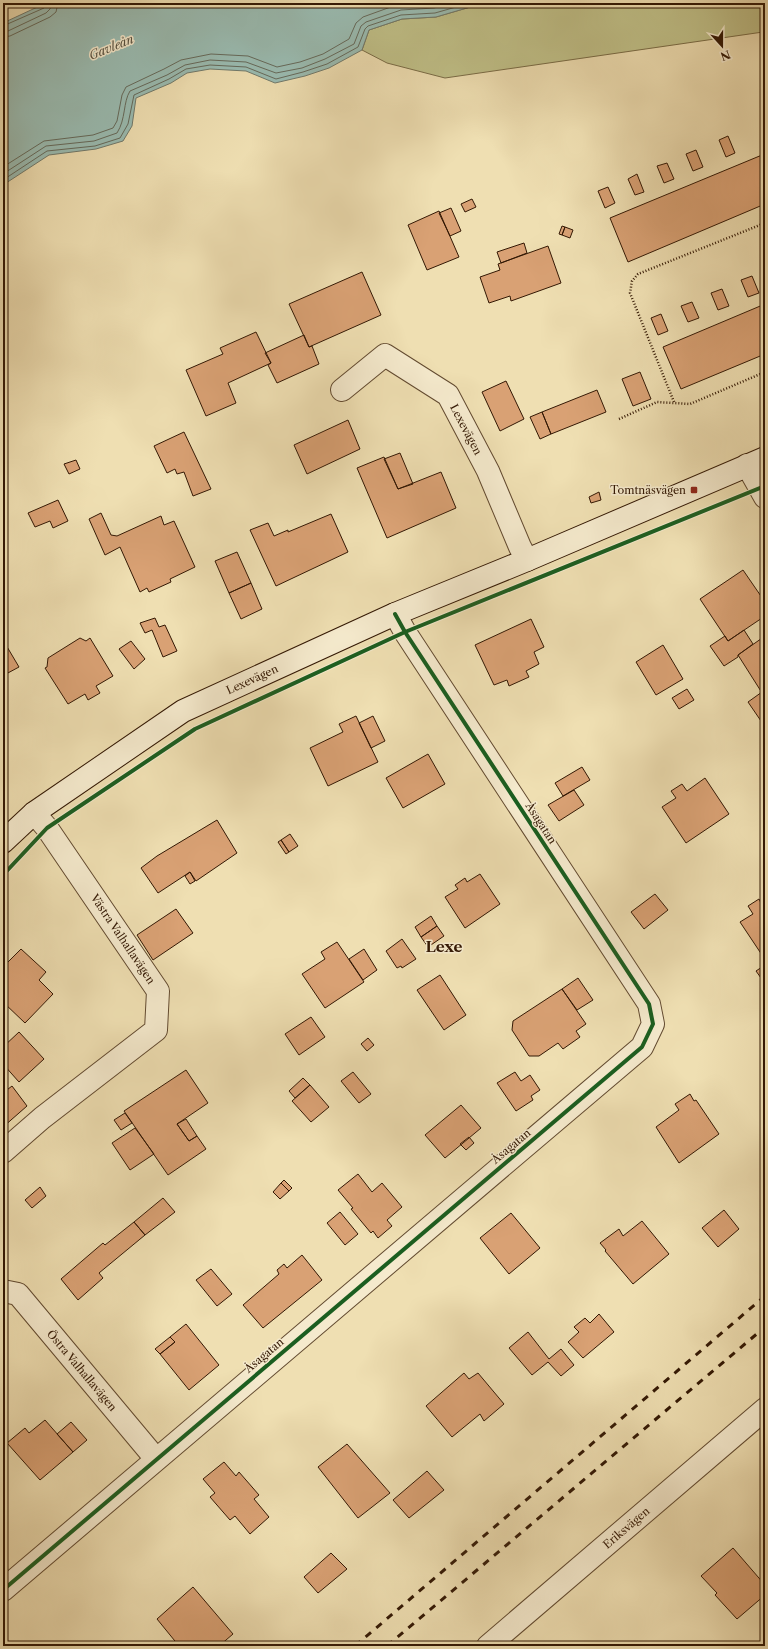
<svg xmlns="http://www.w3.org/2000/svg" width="768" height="1649" font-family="'Libre Caslon Text',serif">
<rect width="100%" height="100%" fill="#efdfb2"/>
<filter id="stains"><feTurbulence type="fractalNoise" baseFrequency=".005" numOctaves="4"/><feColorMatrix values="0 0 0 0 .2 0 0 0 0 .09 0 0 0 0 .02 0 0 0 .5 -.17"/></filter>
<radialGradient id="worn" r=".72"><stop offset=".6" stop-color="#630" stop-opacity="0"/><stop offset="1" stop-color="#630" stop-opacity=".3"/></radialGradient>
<!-- green -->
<path fill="#c0c088" stroke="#7a6c46" d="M484 3H765V34L763 32 445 78 387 63 362 50 369 30 402 19 436 17Z"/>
<!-- water -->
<path fill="#9abcb2" stroke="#717a6c" d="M46 3H484L436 17 402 19 369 30 362 50 329 68 305 76 275 83 246 71 210 69 187 73 171 83 136 98 132 126 123 141 96 149 49 155 3 185V23Z"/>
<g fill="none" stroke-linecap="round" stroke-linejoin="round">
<!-- shore -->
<path stroke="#666a5b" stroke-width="1" d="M3 26 44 8 47 3
M3 31H8L46 13 50 9 52 3
M3 37 10 36 50 17 56 12 58 3
M3 167 44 141 93 135 113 128 117 121 122 95 126 87 164 69 181 60 211 54 248 56 277 67 300 62 323 54 349 39 356 23 363 17 399 4 422 3
M3 174 46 146 94 141 117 133C126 119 123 102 130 91L167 75 185 65 210 60 246 62 276 73 302 68 325 59 354 44 361 26 366 22 401 10 434 8 452 3
M3 180 47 151 95 146 120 138 128 124 134 95 169 79 186 69 210 65 246 67 276 79 303 72 327 64 358 47 365 29 368 26 401 15 435 13 470 3"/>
</g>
<!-- building -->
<path fill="#d9a174" stroke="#331804" d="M728 136 735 153 726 157 719 140Z
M696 150 703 167 693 171 686 154Z
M762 155 765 163V204L628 262 610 218Z
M667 163 674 179 664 183 657 166Z
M637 174 644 192 635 195 628 179Z
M608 187 615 203 605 208 598 191Z
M472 199 476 207 465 212 461 204Z
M451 208 461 231 450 236 439 213Z
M439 211 459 257 427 270 408 225Z
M562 226 565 227 562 235 559 234Z
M565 227 573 230 570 238 562 235Z
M524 243 527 253 501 263 497 252Z
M548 246 561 283 511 301 510 296 489 303 480 277 500 270 498 264Z
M362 272 381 315 309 347 289 304Z
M752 276 759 293 748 297 741 280Z
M722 289 729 306 718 310 711 293Z
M692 302 699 318 688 322 681 306Z
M765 304V354L681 389 663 347Z
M661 314 668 331 658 335 651 318Z
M256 332 271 363 228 383 236 403 206 416 186 370 223 354 220 348Z
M304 335 309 347 312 346 319 364 277 383 268 365 271 363 265 353Z
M640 372 651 399 633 406 622 379Z
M506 381 524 419 500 431 482 392Z
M597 390 606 412 551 434 542 412Z
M542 412 551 434 540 439 530 417Z
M348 420 360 449 307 474 294 445Z
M184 432 211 489 193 496 184 472 177 474 175 469 167 473 154 446Z
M400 453 413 484 398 489 384 459Z
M384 457 398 489 441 472 456 508 387 538 357 468Z
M76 460 80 469 69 474 64 464Z
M599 492 601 500 591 503 589 497Z
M58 500 68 521 53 528 50 521 35 527 28 513Z
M101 513 111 535 117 536 161 516 164 525 174 521 195 567 170 579 171 582 149 592 147 588 140 592 120 547 105 555 89 519Z
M331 514 348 552 276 586 250 530 268 523 274 536 288 530V532Z
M237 552 251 583 229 593 215 561Z
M743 570 765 602V616L728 641 700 599Z
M251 583 262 609 241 619 229 593Z
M155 618 159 627 165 625 177 651 163 657 152 630 145 633 140 623Z
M531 619 544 647 534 652 539 664 526 671 529 677 509 686 507 680 494 685 475 645Z
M744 630 753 644 738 655V657L724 666 710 646 725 636 728 641Z
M765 636V695L764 696 738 655Z
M80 638 86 641 90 638 113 676 96 686 100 693 88 700 85 694 68 704 45 668 47 667 48 658Z
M3 640 19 667 6 674 3 672Z
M131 641 145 659 134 669 119 649Z
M663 645 683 679 656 695 636 662Z
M687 689 694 700 679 709 672 698Z
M762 692 765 695V719L761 721 748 702Z
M356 716 378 762 328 786 310 748 343 732 339 724Z
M373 716 385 741 371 748 359 723Z
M428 754 445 784 403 808 386 778Z
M582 767 590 780 563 796 555 783Z
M705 778 729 814 686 843 662 807 676 798 671 791 682 784 687 791Z
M574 790 584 805 559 821 548 805Z
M217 820 237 853 196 881 190 872 158 893 141 868 157 856Z
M290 834 298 846 289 852 281 840Z
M281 840 289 852 286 854 278 842Z
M190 872 195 881 190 884 185 876Z
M480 874 500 904 465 928 445 897 458 889 455 885 465 878 467 882Z
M655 894 668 910 644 929 631 912Z
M759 899 763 907 765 906V957L764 958 740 922 753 914 748 906Z
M176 909 193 933 153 960 137 935Z
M431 916 437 926 421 937 415 927Z
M437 926 444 936 428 947 421 937Z
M402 939 416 959 402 968 401 966 397 968 386 951Z
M337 942 364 982 325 1008 302 974 325 959 321 952Z
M21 949 46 972 39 980 53 994 25 1023 3 1002V967Z
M364 949 377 970 363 980 349 959Z
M765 965V976L761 978 756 971Z
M440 975 466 1015 444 1030 417 990Z
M578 978 593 1000 577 1010 562 989Z
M562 989 586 1024 576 1031 580 1037 563 1049 558 1043 539 1056H529L512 1030 513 1021Z
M311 1017 325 1037 299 1055 285 1034Z
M19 1032 44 1059 19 1082 3 1064V1047Z
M368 1038 374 1045 367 1051 361 1044Z
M186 1070 208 1103 177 1124 189 1141 197 1136 206 1149 168 1175 124 1111Z
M353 1072 371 1094 359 1103 341 1081Z
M515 1072 521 1081 530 1075 540 1090 531 1096 533 1100 516 1111 497 1083Z
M303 1078 310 1085 295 1098 289 1091Z
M310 1085 329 1107 311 1122 292 1101Z
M12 1086 27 1106 3 1127V1093Z
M690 1094 694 1101 696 1100 719 1134 679 1163 656 1127 679 1110 675 1104Z
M461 1105 481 1128 445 1158 425 1135Z
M125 1113 132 1123 121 1130 114 1120Z
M186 1119 197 1136 189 1141 177 1124Z
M135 1128 154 1154 130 1170 112 1143Z
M469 1137 474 1143 466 1150 460 1144Z
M358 1174 372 1192 382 1183 402 1207 387 1220 392 1226 378 1238 373 1231 371 1233 351 1209 353 1208 338 1190Z
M284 1180 292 1188 289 1191 281 1183Z
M281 1183 289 1191 280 1199 273 1192Z
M40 1187 46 1196 32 1208 25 1200Z
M163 1198 175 1212 145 1235 134 1222Z
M724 1210 739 1229 718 1247 702 1228Z
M340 1212 358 1234 345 1245 327 1223Z
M511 1213 540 1248 509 1274 480 1238Z
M642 1221 669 1254 633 1284 605 1251 606 1250 600 1243 619 1229 623 1236Z
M134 1222 145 1235 99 1273 103 1278 78 1300 61 1279 103 1243 105 1245Z
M302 1255 322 1280 263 1328 243 1305 279 1274 277 1270 284 1264 287 1268Z
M211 1269 232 1294 217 1306 196 1280Z
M599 1314 614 1332 583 1358 568 1342 579 1332 574 1327 585 1318 590 1323Z
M186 1324 219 1365 189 1390 160 1354 175 1342 170 1337Z
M528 1332 549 1359 561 1349 574 1365 561 1376 548 1362 532 1375 509 1348Z
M170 1337 175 1342 160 1354 155 1349Z
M464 1373 469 1379 478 1373 504 1404 484 1421 480 1414 452 1437 426 1406Z
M45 1420 73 1452 40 1480 7 1443 25 1428 29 1433Z
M71 1422 87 1440 73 1452 57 1434Z
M347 1444 390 1493 358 1518 318 1467Z
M224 1462 236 1476 239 1472 259 1495 254 1499 269 1517 250 1534 235 1516 230 1520 210 1497 215 1493 203 1479Z
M427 1471 444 1490 409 1518 393 1500Z
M733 1548 765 1585V1595L737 1619 715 1595 717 1593 701 1576Z
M331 1553 347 1569 318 1593 304 1577Z
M193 1587 233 1634 219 1646H179L157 1619Z"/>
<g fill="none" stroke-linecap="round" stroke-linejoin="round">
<defs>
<g id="street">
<path id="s1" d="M342 390 385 355 448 395 488 471 520 547 527 560"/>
<path d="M747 465 765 497"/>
<path d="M3 1152 42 1118 156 1030 158 991 47 828 34 813"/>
<path id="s2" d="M3 1291 18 1294 156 1459"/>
<path d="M3 1590 642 1047 653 1024 649 1004 405 632 395 614"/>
<path id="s3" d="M488 1646 765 1409"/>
</g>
<g id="secondary">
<path id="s4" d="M3 842 34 813 183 711 395 614 527 560 765 458"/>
</g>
</defs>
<!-- street casing -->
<use href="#street" stroke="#624a30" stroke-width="24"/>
<!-- secondary casing -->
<use href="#secondary" stroke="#331804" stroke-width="24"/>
<!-- path -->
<path stroke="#331804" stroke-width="2.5" stroke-dasharray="1 2" stroke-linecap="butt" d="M674 402 630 293 632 281 638 274 765 223
M619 419 657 402 690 404 765 372"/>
<!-- street -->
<use href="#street" stroke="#f5eacd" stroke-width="22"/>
<!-- secondary -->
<use href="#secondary" stroke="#f5eacd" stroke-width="22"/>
<!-- rail -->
<path stroke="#331804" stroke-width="3" stroke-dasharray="7 7" stroke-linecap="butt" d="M355 1646 765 1296
M387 1646 765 1327"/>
<defs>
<path id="cycleway" d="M3 875 47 828 195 729 405 632 765 486
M3 1590 642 1047 653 1024 649 1004 405 632 395 614"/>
</defs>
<!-- cycleway casing -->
<use href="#cycleway" stroke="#f5eacd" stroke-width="6"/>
<!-- cycleway -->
<use href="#cycleway" stroke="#1b5e20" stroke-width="4"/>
</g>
<!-- markers -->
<rect fill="#8f2418" stroke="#f5eacd" stroke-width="1.5" x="690" y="486" width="8" height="8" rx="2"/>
<g text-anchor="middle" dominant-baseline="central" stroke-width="3" stroke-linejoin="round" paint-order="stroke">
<!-- street labels -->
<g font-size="11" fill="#331804" stroke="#f5eacd">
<text stroke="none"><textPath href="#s1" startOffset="169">Lexevägen</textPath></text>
<text stroke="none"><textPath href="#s4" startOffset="299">Lexevägen</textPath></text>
<text transform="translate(541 823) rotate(57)">Åsagatan</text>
<text transform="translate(123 939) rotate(56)">Västra Valhallavägen</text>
<text transform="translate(511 1146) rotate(-40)">Åsagatan</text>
<text transform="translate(264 1355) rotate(-40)">Åsagatan</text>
<text stroke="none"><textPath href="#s2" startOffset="115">Östra Valhallavägen</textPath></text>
<text stroke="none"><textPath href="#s3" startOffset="182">Eriksvägen</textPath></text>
</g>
<!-- poi labels -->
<g font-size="11" fill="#331804" stroke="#f5eacd" text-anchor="end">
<text x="686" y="490">Tomtnäsvägen</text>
</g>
<!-- water labels -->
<g font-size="12" font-style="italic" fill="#575141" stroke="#f5eacd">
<text transform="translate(111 47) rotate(-22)">Gavleån</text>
</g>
<!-- district labels -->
<g font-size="15" font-weight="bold" fill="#331804" stroke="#f5eacd">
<text x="444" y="946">Lexe</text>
</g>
</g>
<!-- margin -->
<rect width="768" height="1649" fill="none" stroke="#efdfb2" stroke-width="16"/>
<rect x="4" y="4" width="760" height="1641" fill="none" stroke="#331804" stroke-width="2"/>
<rect x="8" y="8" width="752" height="1633" fill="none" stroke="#331804"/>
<!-- north arrow -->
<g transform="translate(722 46) rotate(159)" stroke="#f5eacd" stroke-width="3" paint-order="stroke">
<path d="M0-3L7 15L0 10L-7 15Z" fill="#331804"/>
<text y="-6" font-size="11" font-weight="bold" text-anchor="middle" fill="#331804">N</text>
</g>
<rect width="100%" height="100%" filter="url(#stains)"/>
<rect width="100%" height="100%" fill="url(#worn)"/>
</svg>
